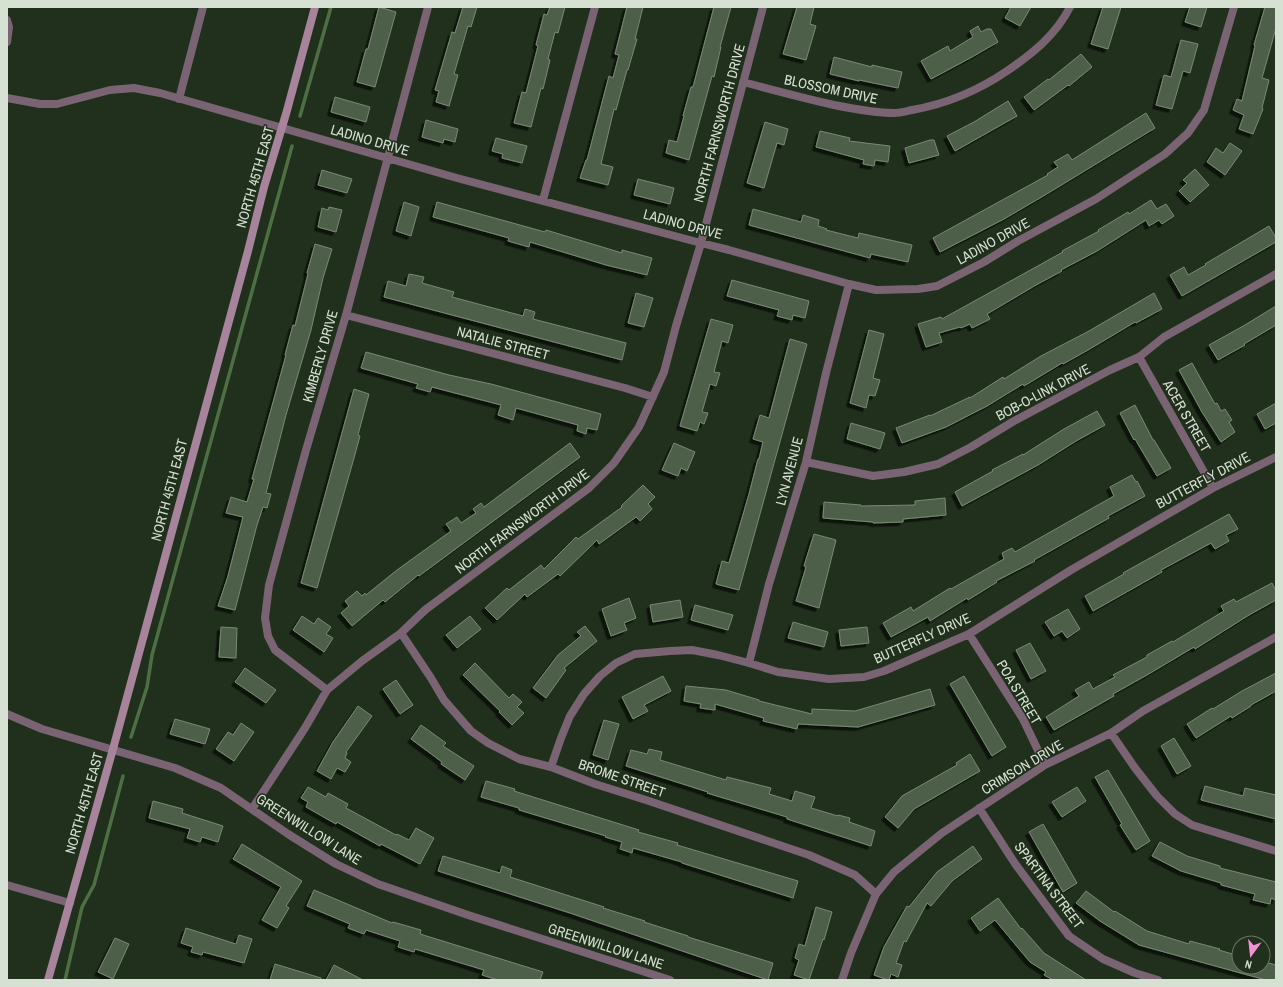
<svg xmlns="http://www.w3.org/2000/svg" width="1283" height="987" font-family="'Archivo Narrow',sans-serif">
<defs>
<filter id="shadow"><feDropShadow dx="-3.5" dy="3.5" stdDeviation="0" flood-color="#0009"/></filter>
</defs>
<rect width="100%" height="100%" fill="#20301c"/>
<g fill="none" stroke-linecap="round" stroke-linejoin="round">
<!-- stream -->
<path stroke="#4d6f43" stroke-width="3.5" d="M300 116 331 7
M131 737 147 687 152 655 292 146
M65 980 82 907 94 885 123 776"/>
</g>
<!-- building -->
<path fill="#4e5f49" stroke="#778a72" filter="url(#shadow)" d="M379 7 396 12 375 87 357 82 366 49H368Z
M463 7H477L471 27 468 26 454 74 458 75 449 106 436 102 439 91 435 90 452 32 455 33Z
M550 7H565L558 33 555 32 548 59 550 60 543 89 541 88 531 127 514 123 522 92 526 93 538 46 536 45 544 14 547 15Z
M627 7H643L635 39H637L628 70H627L616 110 614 109 601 164 613 167 608 185 580 178 586 160H587L609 76 613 78 619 55 615 54Z
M714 7H731L720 47H721L714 77 712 76 689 160 666 153 669 140 677 142 684 116H683L691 87H693Z
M797 7H814L810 24 816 26 806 60 783 54Z
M1011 7H1031L1020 26 1005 18Z
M1103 7H1121L1108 49 1091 44Z
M1190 7H1207L1201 27 1185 22Z
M1265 7H1276V28L1262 78 1269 80 1262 108 1263 109 1253 134 1239 129 1244 115 1233 110 1237 99 1242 101 1255 46 1254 45Z
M978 26 981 32 987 29H991L998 42 972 57 931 79 921 61 948 46 950 51 973 37 970 31Z
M1181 40 1198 44 1190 73 1183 71 1172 109 1156 105 1164 75 1171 77Z
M1081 54 1092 67 1069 86 1068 85 1034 110 1024 97 1048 79 1049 80Z
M834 57 872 67V65L902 72 898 88 859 80V81L830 74Z
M335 97 370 107 366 122 331 112Z
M1008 101 1017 116 955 151 947 136 974 122Z
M1146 113 1155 128 1045 195 1004 219 940 252 933 238 1048 175 1047 174 1058 167 1054 162 1068 154 1072 160Z
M426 120 458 129 455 142 444 139 443 143 422 137Z
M765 122 788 129 784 145 777 143 764 188 747 183Z
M820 131 850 138 849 141 890 146 888 162 875 160 874 166 863 164 864 160 816 147Z
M496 138 527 146 522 163 502 158 503 154 492 151Z
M930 140H934L939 155 909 163 905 148Z
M1230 143 1242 151 1225 175 1207 162 1216 148 1223 153Z
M1195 169 1209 185 1190 202 1179 191 1187 183 1183 180Z
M322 170 352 179 347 193 318 185Z
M638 179 674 188 670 204 634 195Z
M1151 200 1157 209 1166 204 1174 216 1162 224 1159 220 1149 226 1146 220 1097 251 1061 270 1062 271 1036 285 987 314 990 319 972 328 970 324 961 328 960 327 939 333 942 342 926 347 918 324 941 317 942 319 1063 252 1062 251 1099 231 1098 230 1128 212 1129 214Z
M404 202 419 207 411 236 396 231Z
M437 202 545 232 546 230 622 253V250L652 258 647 275 606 265 530 242 529 247 508 241 509 238 433 217Z
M329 207 342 210 336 232 318 227 322 208 328 210Z
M753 209 801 222 803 215 819 220 818 226 827 229 826 230 858 238 859 233 912 245 908 262 871 254 870 258 749 225Z
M1269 226 1276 238V242L1182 296 1170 275 1184 267 1188 275 1206 265 1205 264Z
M315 244 332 249 323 278 311 330 286 415 266 493 271 494 267 508 263 507 257 525 235 610 218 606 228 576 243 517 226 513 231 497 247 502 254 479H252L286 355H285L293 325 295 326 308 274 307 273Z
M409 274 424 277 422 283 454 292 452 297 523 316 525 309 535 312 533 319 626 343 622 360 384 297 388 281 406 286Z
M732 280 809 301 805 318 793 315 792 320 777 316 779 310 727 296Z
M636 293 653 298 644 327 628 323Z
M1154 293 1162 309 1136 323 1135 322 1088 350 1063 364 1062 363 1024 386 1023 384 987 406 946 427 902 443 896 428 930 415V416L970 397V398L1003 377 1004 379 1041 356 1089 331Z
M1276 306V325L1244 344 1245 345 1218 360 1209 345 1245 325Z
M711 319 733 325 728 343 722 341 714 372 720 373 716 386 710 384 702 412 708 413 704 424 700 422 697 431 680 426Z
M869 330 884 334 873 378 880 380 875 396 869 395 866 408 850 403Z
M790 339 807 344 739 590 716 584 722 561 729 563 749 494 758 459H759L763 442 753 439 760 415 769 418Z
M366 352 449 375 491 384 601 414 597 430 587 428 586 434 577 431 578 425 516 408 513 420 498 415 501 405 432 387 430 392 416 388 418 384 361 368Z
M1192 363 1215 404 1217 403 1221 411 1225 409 1232 420 1229 422 1235 432 1221 442 1202 412 1179 370Z
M354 389 369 394 358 435 360 436 354 458 317 588 301 583Z
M1276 403V423L1265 429 1257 414Z
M1135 405 1153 440H1154L1171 468 1157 476 1135 439 1134 440 1120 413Z
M1097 411 1105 425 1076 441 1038 465 962 506 955 492 993 471 992 470 1023 454V455L1064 429Z
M851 423 885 433 880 449 847 439Z
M570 443 580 457 419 576 418 575 385 602 383 600 352 626 341 613 349 606 345 601 357 591 362 596 365 593 366 595 397 570 451 531 446 524 457 517 461 523 476 513 473 509 481 503 484 507Z
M674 443 695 452 687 471 681 468 678 476 662 470Z
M1132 475 1136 482 1137 481 1145 496 1108 516 1109 518 1034 560 1035 561 996 581 997 582 968 600 967 598 930 621 928 617 891 637 883 623 911 607 913 611 950 588 951 589 1004 559 1002 553 1012 548 1015 552 1114 496 1110 487Z
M643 485 655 497 648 504 652 509 640 521 636 517 599 544 597 540 560 576 558 574 527 597 525 594 497 620 485 608 507 588 509 590 541 565 544 569 576 537 578 539 622 507 621 506Z
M945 498 946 515 903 519V522L873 523V522L823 518 824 502 861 505V506L915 505V501Z
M1229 514 1238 529 1226 535 1229 541 1215 549 1211 543 1161 570 1162 572 1093 611 1085 596 1124 574 1123 573Z
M814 534 836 540 819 608 796 601 806 567 804 566Z
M1272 583 1276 591V600L1249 615 1195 649 1194 647 1147 675 1113 694 1114 696 1054 730 1046 717 1079 696 1075 690 1089 682 1093 689 1115 677 1113 675 1147 657V655L1172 641 1173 642 1224 611 1221 606 1234 599 1236 602Z
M629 598 636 618 624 623 627 630 611 636 602 609Z
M680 600 683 617 653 622 650 605Z
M695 605 733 615 728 630 691 620Z
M1068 609 1080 629 1067 638 1062 631 1054 636 1045 622Z
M302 616 314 624 318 618 331 627 326 634 333 638 324 652 293 630Z
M470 616 481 629 457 648 446 635Z
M793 622 828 632 824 647 788 638Z
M585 626 597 641 564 668 566 670 546 698 533 688 558 655 581 636 577 632Z
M221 627 237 628 236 658 219 657Z
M867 627 869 643 841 646 839 630Z
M1030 643 1046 671 1031 679 1016 650Z
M475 663 509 698 513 694 522 702 517 707 524 713 512 725 499 712 500 711 463 675Z
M245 668 276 690 266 703 235 682Z
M1276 673V691L1251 705V706L1232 718 1231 716 1196 738 1187 724 1212 708 1213 709 1242 691Z
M663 676 671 691 644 705 648 711 633 719 622 697Z
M964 676 1006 747 992 756 950 684Z
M396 680 413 705 400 714 383 689Z
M686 686 726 690 759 700V701L812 714V709L855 711 930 689 935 705 858 727 798 724 797 729 763 721 764 718 715 704V710L700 708 701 704 684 701Z
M358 706 372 716 346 752 347 753 345 758 351 762 345 772 337 768 331 779 317 771 333 742Z
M175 719 210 729 205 744 170 734Z
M604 720 619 724 608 760 593 755Z
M241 723 254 732 234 761 216 749 228 732 233 735Z
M421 725 446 743 443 746 474 766 465 780 441 764 442 762 411 739Z
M1174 738 1191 766 1177 774 1161 746Z
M649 749 662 752 660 760 726 780 727 777 771 788 769 794 792 801 795 791 815 797 811 808 838 816V815L850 818 849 822 875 831 871 846 787 819V817L707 793 708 792 626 766 631 750 647 754Z
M970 754 980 771 914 809 898 828 885 817 902 796 957 765 956 763Z
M1108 770 1150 841 1136 850 1120 825 1122 824 1095 777Z
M486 781 515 789 514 791 639 830 638 832 678 843 677 845 798 881 793 898 682 863V862L633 848 632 853 620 849 622 842 605 837 606 836 519 810V808L481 797Z
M1205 786 1243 796 1245 788 1276 795V819L1201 800Z
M308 787 326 797 328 793 348 804 346 808 396 835 397 834 409 840 416 828 434 838 420 864 381 844 380 846 337 822 336 824 306 807 308 802 301 798Z
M1077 787 1086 801 1062 817 1052 802Z
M153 801 183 809 182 813 223 826 218 842 202 837 200 842 187 838 190 829 149 818Z
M1043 824 1077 883 1063 892 1029 832Z
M1160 842 1187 856 1220 866V868L1276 882V900L1271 898 1270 904 1253 900 1255 894 1221 885V883L1181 871 1152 856Z
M242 844 302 881 286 906 289 908 277 928 262 920 281 887 233 859Z
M973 846 982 859 952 881 931 906 927 903 906 942 904 941 896 963 902 965 898 977 891 974 889 980H888L874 975 884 947 907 906 909 907 937 872Z
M443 856 500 873 502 866 512 870 510 877 604 907 603 908 645 921 644 922 688 936V937L773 963 768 980 570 913 438 871Z
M314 890 392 923 393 922 421 930 420 934 543 972 540 980H498L482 975 484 970 415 949 414 952 398 947 400 941 366 930 364 934 348 928 350 924 307 906Z
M1086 891 1114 912 1115 911 1147 931 1189 944 1190 941 1220 949 1219 950 1239 956V967H1264L1265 962 1276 965V980H1266L1139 945 1100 921 1076 903Z
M998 898 1021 929 1022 928 1044 953 1086 980H1053L1044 975 1046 972 1030 962 995 920 980 931 971 918Z
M816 907 832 912 824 940 823 939 809 980 794 975 799 960 795 958 799 944 805 946Z
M186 928 236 944 239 935 252 939 244 963 203 952 202 955 191 952 193 947 181 943Z
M115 938 129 944 113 979 98 972Z
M275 964 321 978V980H270Z
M334 965 363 980H326Z"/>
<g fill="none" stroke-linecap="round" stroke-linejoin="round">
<!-- street -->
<path stroke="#7a6473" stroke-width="8" d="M7 20 9 27 7 42
M743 82C773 90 804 98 834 105 854 109 874 113 894 113 900 113 907 111 912 110 946 104 979 90 1007 71 1032 54 1056 35 1070 7
M7 98 40 104H57L110 90 134 88 160 93 457 178 701 243 729 250 849 284 876 290 918 289 937 286 984 262 1018 241 1096 199 1165 154 1188 133 1204 110 1234 7
M179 99 203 7
M543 200 595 7
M346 315 625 388 653 397
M1139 357 1213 488
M806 462 873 476 904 472 938 464 971 447 1014 421 1110 370 1139 357 1164 337 1276 274
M401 633 431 678 444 700 471 731 488 743 519 759 551 767 595 784 646 800 809 855 855 875 876 894
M969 634 1023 719 1045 765
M749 663 769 584 806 462 826 373 849 284
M327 690 275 650 268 636 265 618 269 585 306 450 346 315 428 7
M7 714 42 729 175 768 221 788 288 834 336 864 378 884 468 915 670 980
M1111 733 1135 768 1157 796 1175 814 1192 825 1276 851
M551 767 561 738 570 716 584 694 600 676 616 663 635 654 670 651 692 650 718 655 749 663 778 672 829 679 864 677 884 671 969 634 1071 570 1213 488 1276 457
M979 808 1016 865 1069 936 1103 959 1135 973 1158 980
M252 809 305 728 327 690 362 661 401 633 425 610 589 488 614 463 639 427 664 372 676 326 701 243 763 7
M7 885 70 903
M842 980 851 953 876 894 894 872 942 833 1045 765 1111 733 1143 711 1276 637"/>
<!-- secondary -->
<path stroke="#a7849b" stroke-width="8" d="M48 980 113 749 248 251 264 187 286 114 315 7"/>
</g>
<g text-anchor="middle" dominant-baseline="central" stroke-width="3" stroke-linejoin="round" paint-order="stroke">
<!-- street labels -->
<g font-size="14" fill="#d6e0d3" stroke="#20301c">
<text transform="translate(831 89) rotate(12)">BLOSSOM DRIVE</text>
<text transform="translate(719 123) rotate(-75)">NORTH FARNSWORTH DRIVE</text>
<text transform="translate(370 140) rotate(16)">LADINO DRIVE</text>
<text transform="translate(255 177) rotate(-74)">NORTH 45TH EAST</text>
<text transform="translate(683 224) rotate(15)">LADINO DRIVE</text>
<text transform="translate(993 241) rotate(-29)">LADINO DRIVE</text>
<text transform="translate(503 343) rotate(15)">NATALIE STREET</text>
<text transform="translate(320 356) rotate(-74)">KIMBERLY DRIVE</text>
<text transform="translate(1043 392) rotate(-28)">BOB-O-LINK DRIVE</text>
<text transform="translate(1187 416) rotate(60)">ACER STREET</text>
<text transform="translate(789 471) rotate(-75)">LYN AVENUE</text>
<text transform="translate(1203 480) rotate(-28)">BUTTERFLY DRIVE</text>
<text transform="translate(169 490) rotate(-75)">NORTH 45TH EAST</text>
<text transform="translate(522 521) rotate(-37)">NORTH FARNSWORTH DRIVE</text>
<text transform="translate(922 638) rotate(-24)">BUTTERFLY DRIVE</text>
<text transform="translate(1019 692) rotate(59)">POA STREET</text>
<text transform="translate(1022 767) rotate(-31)">CRIMSON DRIVE</text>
<text transform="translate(622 778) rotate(19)">BROME STREET</text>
<text transform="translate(84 803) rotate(-74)">NORTH 45TH EAST</text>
<text transform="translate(309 829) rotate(32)">GREENWILLOW LANE</text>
<text transform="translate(1049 885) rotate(53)">SPARTINA STREET</text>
<text transform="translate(606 946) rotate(18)">GREENWILLOW LANE</text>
</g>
</g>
<!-- border -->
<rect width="1283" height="987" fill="none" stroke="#d6e0d3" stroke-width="16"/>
<!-- north arrow -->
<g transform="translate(1251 955) rotate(195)"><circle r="19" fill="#20301c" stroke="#697665"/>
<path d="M0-3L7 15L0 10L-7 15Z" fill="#f391d6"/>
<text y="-6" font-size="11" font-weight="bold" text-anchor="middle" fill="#d6e0d3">N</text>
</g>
</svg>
